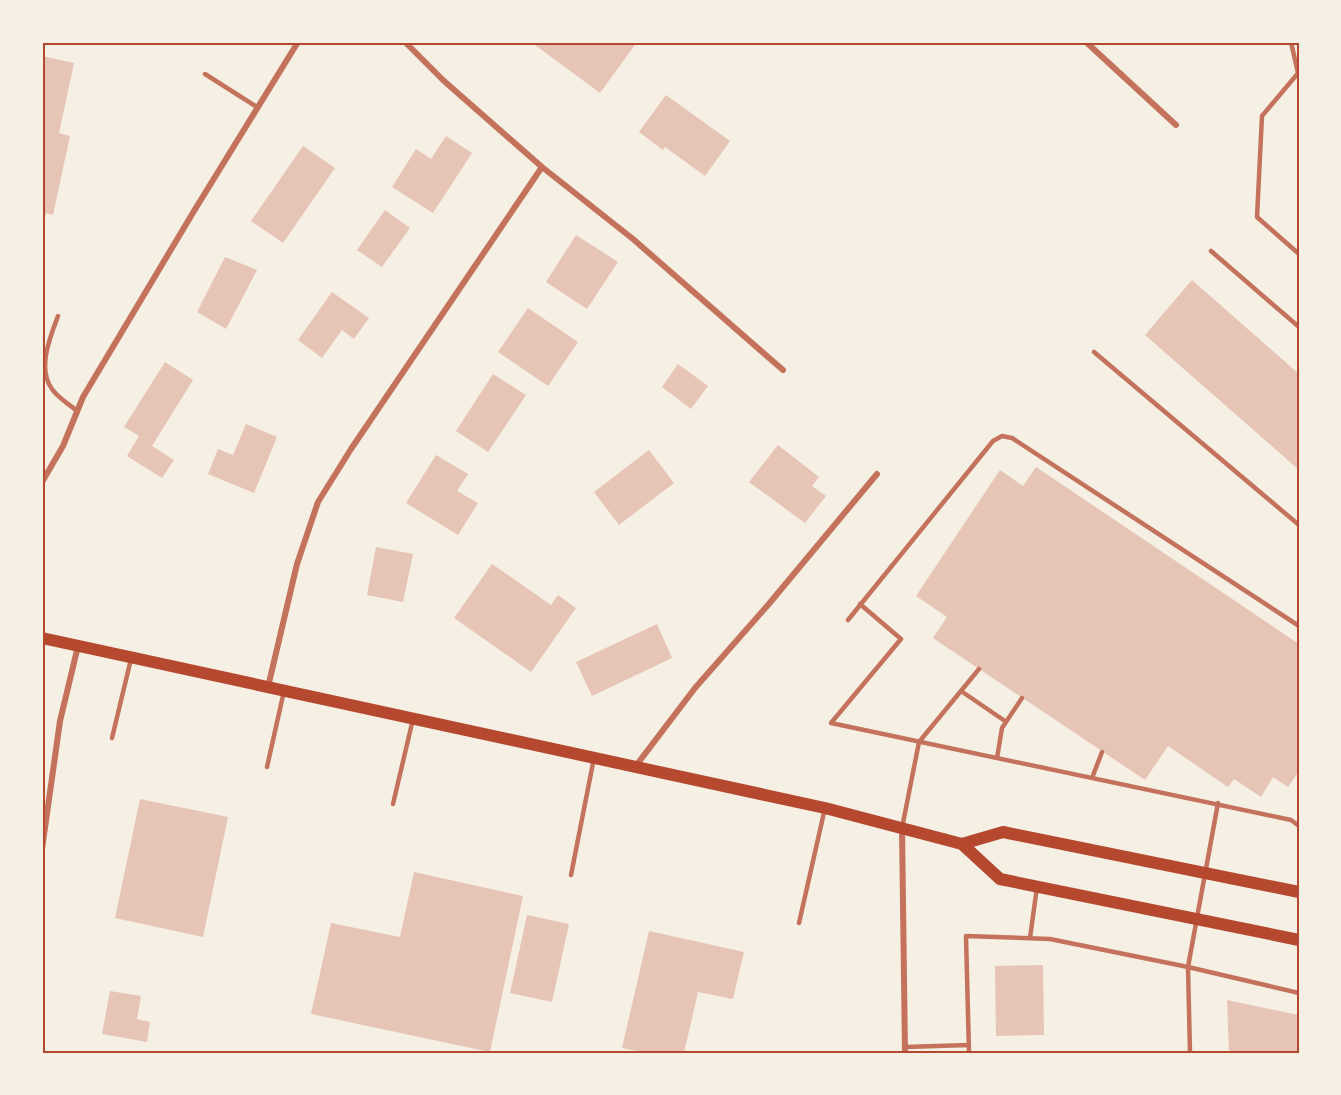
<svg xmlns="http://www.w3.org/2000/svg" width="1341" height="1095" font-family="Bitter,serif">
<rect width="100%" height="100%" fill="#f6efe4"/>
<!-- building -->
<path fill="#e6c5b7" d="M531 42H637L600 93Z
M42 56 74 63 59 133 70 136 53 215 46 213 43 228Z
M666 95 730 141 705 176 665 147 663 150 639 132Z
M446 136 472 153 433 213 392 187 416 149 431 159Z
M303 146 335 168 283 243 251 221Z
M385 210 410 228 382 267 357 250Z
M576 235 618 262 587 309 546 282Z
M225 257 257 270 226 329 197 312Z
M1192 280 1299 374V470L1145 335Z
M332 292 369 318 354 339 342 330 322 358 298 340Z
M528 308 578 342 548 386 498 352Z
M165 362 193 380 152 446 174 460 162 478 127 456 139 436 124 427Z
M678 364 708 386 691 409 662 387Z
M493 374 526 395 488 452 456 431Z
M246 424 277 437 254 493 208 474 218 449 233 455Z
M778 445 819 477 812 486 826 496 805 523 749 482Z
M649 450 674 483 619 525 594 492Z
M436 455 468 474 457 491 478 503 458 535 406 503Z
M1036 467 1299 644V771L1288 787 1273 777 1261 797 1234 779 1228 787 1168 746 1145 780 933 638 947 617 916 596 1000 470 1023 486Z
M376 547 413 554 403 602 367 595Z
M492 564 551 605 558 595 576 608 531 672 454 618Z
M657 624 672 658 592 696 576 662Z
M140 799 228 817 203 937 115 918Z
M414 872 523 896 490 1052 311 1014 331 923 400 937Z
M527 915 569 924 552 1002 510 993Z
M649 931 744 952 733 999 698 992 684 1053H646L622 1048Z
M1043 965 1044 1035 996 1036 995 966Z
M110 991 141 996 137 1019 150 1022 147 1042 102 1034Z
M1227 1000 1299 1015V1053H1229Z"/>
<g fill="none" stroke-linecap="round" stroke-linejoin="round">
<!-- service -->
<path stroke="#c5725c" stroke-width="4.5" d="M1291 42 1298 73
M1299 72 1262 116 1257 217 1299 254
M205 74 257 107
M1211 251 1299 327
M58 316C50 337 37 369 52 389 58 398 69 404 77 411
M1094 352 1299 525
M860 604 901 639 831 723 1291 820 1299 826
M848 620 993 441 1002 436 1012 438 1299 626
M961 691 1005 721
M112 738 131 659
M997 758 1002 728 1022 698
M267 767 284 691
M1092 778 1102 752
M393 804 413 719
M902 828 919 742 979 669
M571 875 594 758
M799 923 825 808
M1030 938 1037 887
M905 1047 969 1045
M969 1053 966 936 1050 939 1188 967 1299 993
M1190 1053 1188 967 1218 803"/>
<!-- minor -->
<path stroke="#c5725c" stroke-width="6" d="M405 42 444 81 542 167 633 239 783 370
M1086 42 1176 125
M42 482 63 446 83 397 194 211 298 42
M268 687 297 564 318 502 351 449 542 167
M635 767 695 688 768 605 877 474
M902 828 905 1053
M42 849 60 721 78 646"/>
<!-- secondary -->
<path stroke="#b5482f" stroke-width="12" d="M42 638 825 808 962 844 1000 879 1299 940
M962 844 1003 832 1299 892"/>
</g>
<!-- border -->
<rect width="1341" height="1095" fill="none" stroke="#f6efe4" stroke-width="87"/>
<rect x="44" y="44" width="1254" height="1008" fill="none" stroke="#b5482f" stroke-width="2"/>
</svg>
